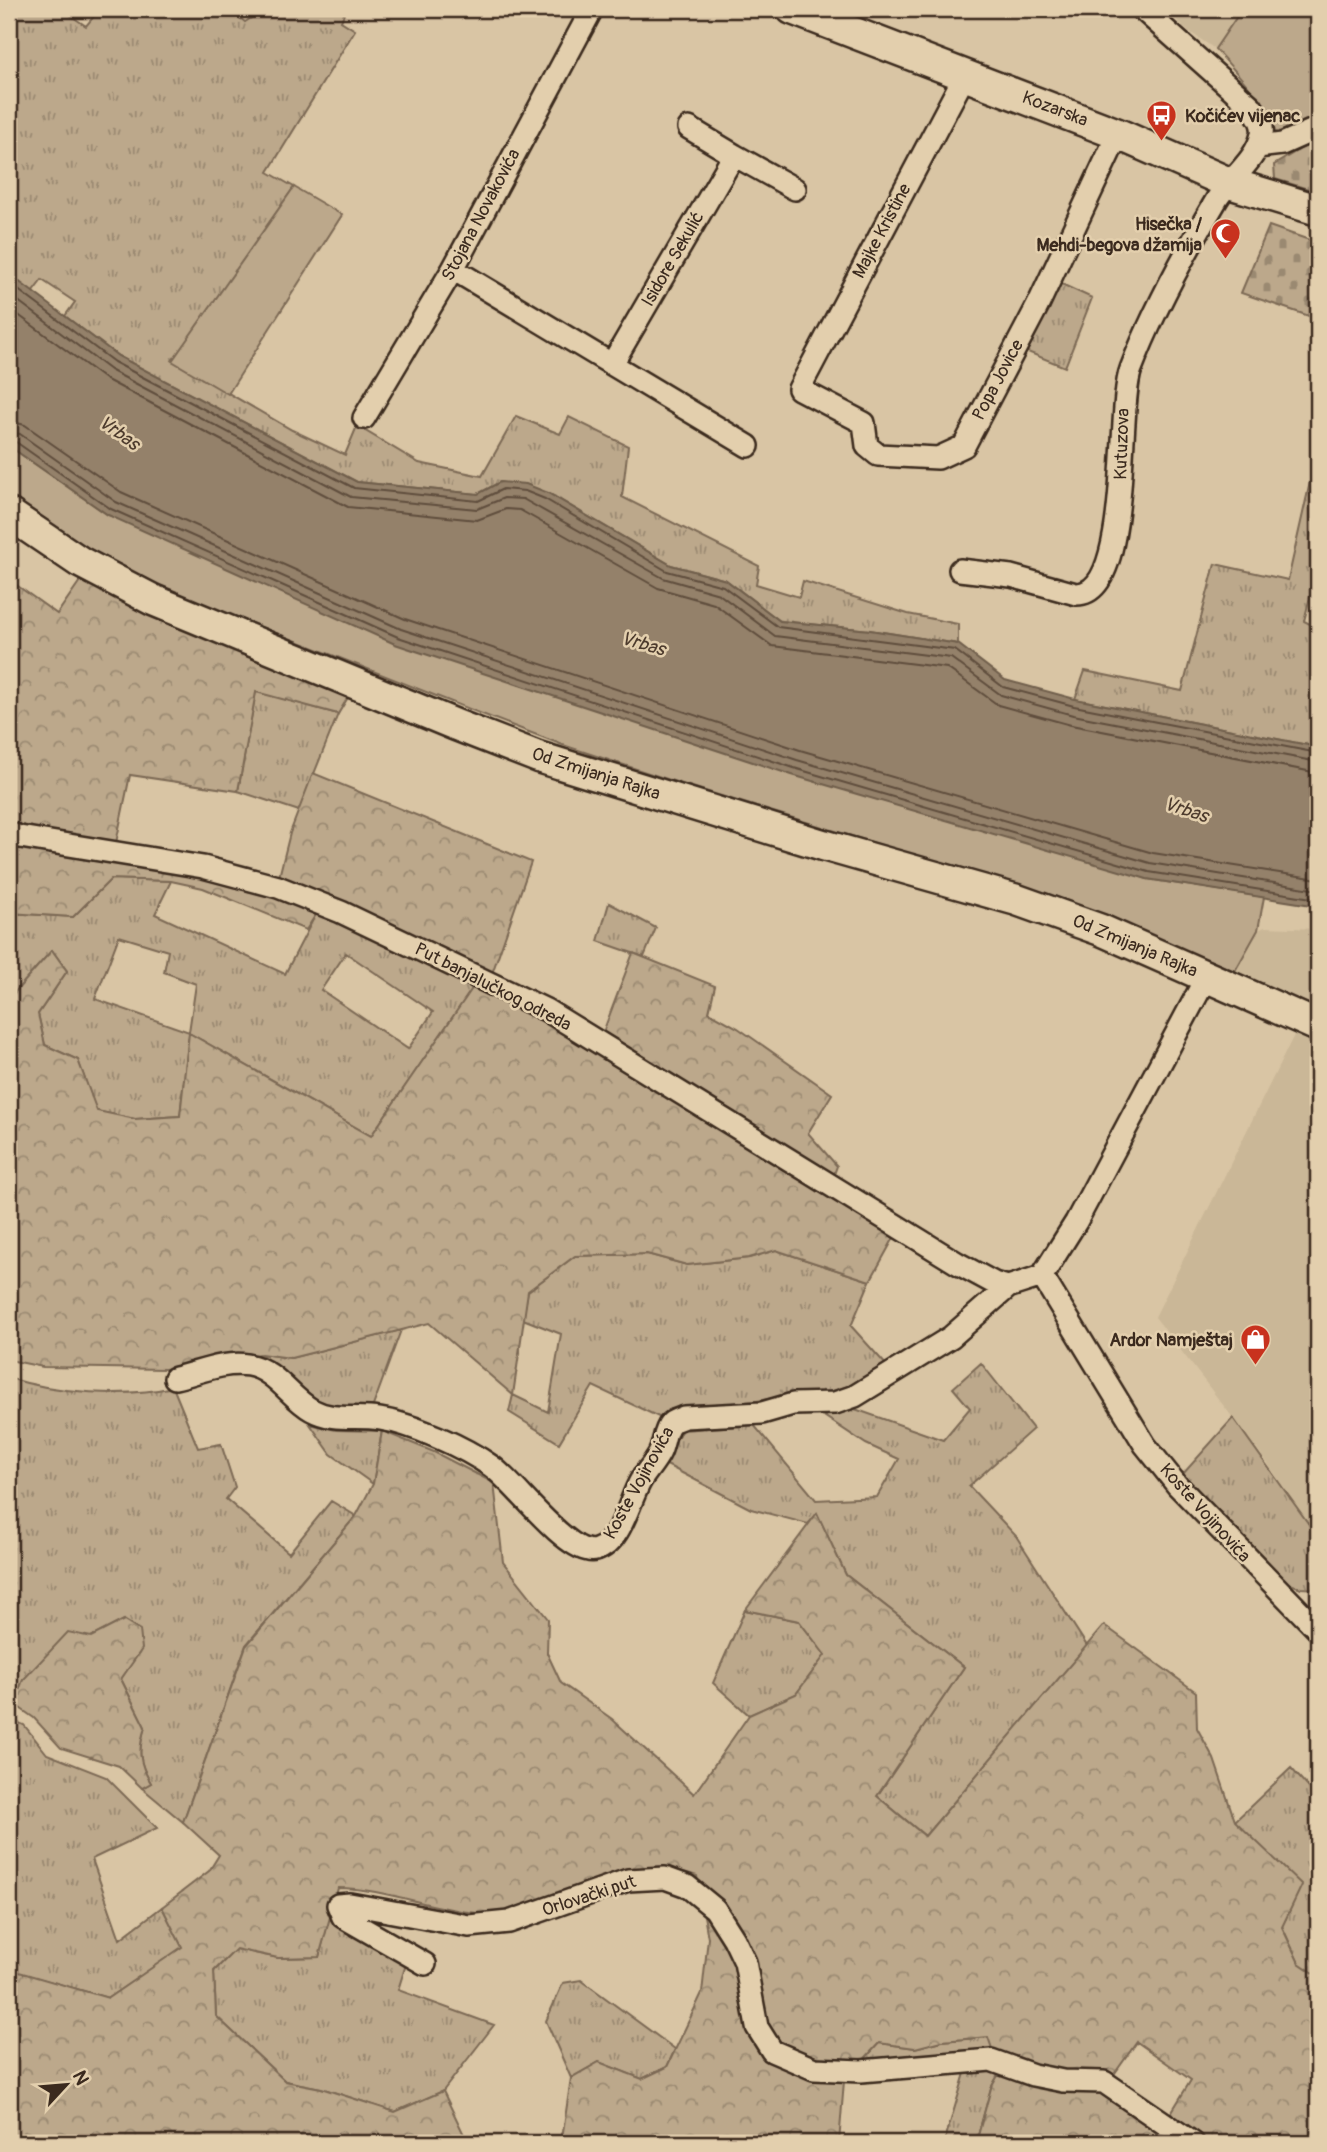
<svg xmlns="http://www.w3.org/2000/svg" width="1327" height="2152" font-family="Pangolin,sans-serif">
<defs>
<pattern id="grass-tufts" width="24" height="20" patternUnits="userSpaceOnUse" patternTransform="scale(1.75)"><rect width="24" height="20" fill="#bca88b"/><path d="M3 7l-1-3M5 7V3M7 7l1-3M15 17l-1-3M17 17v-4M19 17l1-3" fill="none" stroke="#9a8971"/></pattern>
<pattern id="forest-crowns" width="20" height="18" patternUnits="userSpaceOnUse" patternTransform="scale(1.75)"><rect width="20" height="18" fill="#bca88b"/><path d="M2 6a3 3 0 1 1 6 0M12 15a3 3 0 1 1 6 0" fill="none" stroke="#9a8971"/></pattern>
<pattern id="cemetery-stones" width="16" height="16" patternUnits="userSpaceOnUse" patternTransform="scale(1.75)"><rect width="16" height="16" fill="#bca88b"/><path d="M2 7V4a2 2 0 0 1 4 0v3zM10 15v-3a2 2 0 0 1 4 0v3z" fill="#9a8971"/></pattern>
</defs>
<rect width="100%" height="100%" fill="#d9c5a4"/>
<filter id="ink" filterUnits="userSpaceOnUse"><feTurbulence type="fractalNoise" baseFrequency=".0143" numOctaves="2"/><feDisplacementMap in="SourceGraphic" scale="14" xChannelSelector="R" yChannelSelector="G"/><feConvolveMatrix kernelMatrix="1 2 1 2 8 2 1 2 1" color-interpolation-filters="sRGB"/></filter>
<g filter="url(#ink)">
<!-- built -->
<path fill="#cab797" d="M1167 9H1242L1215 49 1184 28Z
M1265 927 1318 929V1016L1233 977 1258 930Z
M1297 1029 1318 1040V1537L1264 1458 1155 1317Z"/>
<!-- grass -->
<path fill="url(#grass-tufts)" stroke="#7c6954" stroke-width="2" fill-rule="evenodd" d="M22 9H61L86 26 100 9H229L245 22 265 9H346L341 21 355 30 268 172 294 187 173 361 292 430 345 455 357 426 419 463 482 476 516 416 560 434 569 417 628 446 622 497 759 566 756 584 799 597 803 581 908 614 958 624V644L870 630 780 621 726 580 671 565 548 493 500 482 478 494 357 482 118 356 65 316 75 302 42 280 32 293 9 274V21Z
M1055 281 1092 298 1065 367 1020 349Z
M1310 482 1318 484V565L1304 621 1318 628V747L1075 699 1085 671 1182 691 1215 564 1288 580Z
M256 691 338 714 299 811 238 791Z
M111 879 171 881 155 914 285 974 318 910 475 985 371 1136 189 1033 180 1116 135 1119 96 1111 78 1060 45 1045 38 1014 67 971 52 950 9 999V913L73 917ZM119 936 168 951 164 972 196 984 189 1032 95 999ZM346 953 433 1012 408 1049 321 990Z
M609 903 656 928 644 957 598 941Z
M776 1250 870 1281 851 1326 888 1367 852 1385 822 1394H794L757 1401 671 1409 663 1419 593 1386 559 1443 509 1412 513 1395 548 1412 561 1334 523 1319 528 1291 575 1256 647 1254 687 1265 749 1258Z
M401 1330 373 1406 332 1408 315 1402 261 1354 291 1358Z
M981 1363 1033 1429 969 1486 1016 1536 1087 1646 925 1836 877 1796 964 1667 846 1575 817 1514 808 1524 751 1509 661 1462 682 1430 754 1425 816 1500 877 1497 899 1459 866 1444 821 1414 855 1409 943 1440 970 1408 953 1388Z
M9 1378C55 1393 126 1398 173 1387L198 1448 221 1444 235 1487 226 1499 289 1553 331 1501 356 1516 246 1645 183 1822 142 1788 151 1783C138 1762 138 1750 145 1727L121 1679 141 1649 124 1620 91 1637 23 1680 14 1704 9 1705Z
M1233 1418 1318 1537V1589L1301 1588 1282 1581 1182 1475Z
M310 1424 336 1430 382 1431 373 1484 331 1454Z
M745 1610 799 1621 826 1655 796 1694 749 1715 713 1683Z
M9 1719 24 1725 47 1754 106 1777 157 1828 92 1859 120 1939 162 1907 183 1947 108 1998 10 1970 9 1808 15 1803 9 1794Z
M1291 1768 1318 1798V1976L1299 1964 1235 1821Z
M329 1919 407 1961 398 1990 494 2025 443 2091 395 2112 321 2088 285 2081 216 2016 214 1971 236 1949 278 1958 319 1957Z
M581 1980 675 2049 667 2067 642 2079 599 2062 571 2078 546 2021 563 1983Z
M989 2037 995 2055 860 2064 879 2043 915 2048 942 2041Z
M989 2068 1000 2072 991 2088 976 2143H944L966 2070Z"/>
<!-- forest -->
<path fill="url(#forest-crowns)" stroke="#7c6954" stroke-width="2" fill-rule="evenodd" d="M84 575C168 625 258 658 350 694L338 714 256 692 238 791 130 775 116 843 195 872 275 893 290 833 313 773 531 862 488 985 896 1234 870 1281 776 1250 749 1258 687 1265 647 1254 575 1256 528 1291 513 1395 429 1323 291 1358 261 1354 165 1369 43 1367 9 1360V999L52 950 67 971 38 1014 45 1045 78 1060 97 1111 135 1119 180 1116 189 1033 371 1136 482 974 327 897 306 930 203 888 171 881 111 879 73 917 9 913V591L15 584 57 614Z
M633 953 715 986 709 1012 738 1028 832 1094 808 1133 837 1166 833 1177 602 1035Z
M382 1431 434 1452 494 1483 503 1562 548 1619 547 1653 561 1683 612 1719 694 1794 749 1715 796 1694 825 1655 799 1621 745 1610 817 1513 846 1575 964 1667 877 1796 925 1836 1104 1625 1196 1692 1197 1728 1214 1759 1235 1821 1302 1885 1282 1927 1299 1963 1318 1976V2143H976L991 2088 1000 2072 988 2037 942 2041 915 2048 879 2043 844 2081 839 2143H557L563 2132 571 2078 599 2062 642 2079 667 2067 702 1993 708 1938 697 1876C619 1850 578 1899 507 1912 461 1921 391 1888 338 1888L319 1957 278 1958 236 1949 214 1971 216 2016 285 2081 321 2088 395 2112 443 2091 468 2143H9V1969L108 1998 182 1947 162 1907 209 1871 219 1855 183 1822 246 1646 356 1516 373 1484ZM1137 2042 1191 2080 1166 2121 1110 2080Z
M124 1620 140 1630 142 1649 121 1679 145 1727C138 1750 138 1762 151 1783L142 1788 119 1766 61 1748 34 1718 14 1704 23 1680 68 1632 91 1637Z"/>
<!-- cemetery -->
<path fill="url(#cemetery-stones)" stroke="#7c6954" stroke-width="2" d="M1318 138V192L1275 179 1274 165Z
M1269 226 1318 243V319L1241 293Z"/>
<!-- green -->
<path fill="#bca88b" stroke="#7c6954" stroke-width="2" d="M1242 9H1318V118L1277 138C1262 99 1243 79 1215 49Z
M294 187 342 215 228 394 172 361Z
M9 446 108 515 1147 879 1264 897 1258 930 1235 971 1077 905 679 783 563 745 477 712 157 586 26 514 9 499Z"/>
<!-- water -->
<path fill="#94816a" stroke="#705e4c" stroke-width="2" d="M9 274 118 356 357 482 478 494 500 482 526 484 548 493 671 565 726 580 780 621 870 630 958 644 1005 680 1075 699 1318 747V906L1147 879 792 775 395 644 108 515 9 446Z"/>
<g fill="none" stroke-linecap="round" stroke-linejoin="round">
<!-- shore -->
<path stroke="#5f4d3c" stroke-width="2" d="M9 283 114 362 354 488 478 501 503 489 525 491 545 499 667 571 723 586 778 627 955 650 1003 687 1074 706 1318 753
M9 294 110 370 351 497 477 509 504 498 523 499 663 578 719 594 775 636 951 658 1001 695 1073 715 1318 762
M9 308 105 379 348 507 477 520 506 509 520 510 658 588 714 604 772 646 947 668 998 705 1071 725 1318 773
M9 421 25 425 121 492 405 619 800 750 1153 853 1318 879
M9 432 20 434 116 502 401 629 797 760 1150 863 1318 890
M9 441 16 442 111 509 398 637 794 768 1149 872 1318 899"/>
<defs>
<path id="street" d="M965 75 799 389 864 423 867 446 878 455 938 458 964 446 1038 305 1118 134
M689 128 734 155
M1258 147 1282 144 1318 128
M453 269 748 446
M612 364 734 155 795 189
M364 418 453 269 592 9
M960 570 1011 576 1076 594C1133 596 1116 407 1131 369 1153 311 1185 253 1217 199 1230 178 1257 160 1262 134 1264 123 1257 115 1251 106L1142 9
M9 833 20 837 203 867 278 887 341 912 546 1010 957 1263 994 1283 1008 1287
M1042 1276 1145 1445 1177 1485 1318 1630
M175 1378C198 1373 224 1361 248 1365 276 1370 289 1397 312 1410 334 1422 356 1415 380 1419 413 1424 464 1447 491 1466 514 1481 569 1558 596 1550 622 1542 629 1500 641 1480 647 1471 654 1463 659 1454 664 1445 664 1431 670 1424 673 1420 680 1419 684 1417L762 1413 793 1404 835 1403 855 1396 951 1337 1008 1287 1042 1276 1076 1222 1207 976
M425 1964 343 1917 338 1905 350 1904 469 1926 509 1922 628 1880 665 1878 687 1886 715 1909 734 1939 745 1962 757 2027 772 2051 814 2069 861 2071 991 2060 1033 2075 1063 2081 1104 2082 1193 2143"/>
<path id="secondary" d="M792 9 1118 134 1229 183 1318 210
M9 514 80 562 153 600 456 725 538 757 823 845 1017 900 1101 930 1318 1026"/>
</defs>
<!-- street casing -->
<use href="#street" stroke="#3b2a1e" stroke-width="26"/>
<!-- secondary casing -->
<use href="#secondary" stroke="#3b2a1e" stroke-width="35"/>
<!-- street -->
<use href="#street" stroke="#e3cfad" stroke-width="21"/>
<!-- secondary -->
<use href="#secondary" stroke="#e3cfad" stroke-width="30"/>
</g>
</g>
<!-- icons -->
<defs>
<symbol id="bus-pin" viewBox="-11 -11 22 30"><path d="M0 17L-7.5 6A9.5 9.5 0 1 1 7.5 6Z" fill="#c8321e" stroke="#e3cfad"/><path d="M-5-6H5V4H4V6H2V4H-2V6H-4V4H-5ZM-3.5-4V0h7V-4ZM-3.5 1.2v1.5H-2V1.2ZM2 1.2v1.5H3.5V1.2Z" fill="#fff"/></symbol>
<symbol id="mosque-pin" viewBox="-11 -11 22 30"><path d="M0 17L-7.5 6A9.5 9.5 0 1 1 7.5 6Z" fill="#c8321e" stroke="#e3cfad"/><path d="M3.5-4.9A6 6 0 1 0 3.5 4.9A5 5 0 1 1 3.5-4.9Z" fill="#fff"/></symbol>
<symbol id="shop-pin" viewBox="-11 -11 22 30"><path d="M0 17L-7.5 6A9.5 9.5 0 1 1 7.5 6Z" fill="#c8321e" stroke="#e3cfad"/><path d="M-5-2.5h2.3a2.7 3.5 0 0 1 5.4 0H5L5.5 6h-11ZM-1.5-2.5h3a1.5 2.3 0 0 0-3 0Z" fill="#fff"/></symbol>
</defs>
<g fill-rule="evenodd">
<use href="#bus-pin" x="1144" y="98" width="35" height="47"/>
<use href="#mosque-pin" x="1208" y="216" width="35" height="47"/>
<use href="#shop-pin" x="1238" y="1322" width="35" height="47"/>
</g>
<g text-anchor="middle" dominant-baseline="central" stroke-width="5" stroke-linejoin="round" paint-order="stroke">
<!-- street labels -->
<g font-size="18" fill="#3b2a1e" stroke="#e3cfad">
<text transform="translate(1055 109) rotate(21)">Kozarska</text>
<text transform="translate(481 215) rotate(-62)">Stojana Novakovića</text>
<text transform="translate(882 231) rotate(-62)">Majke Kristine</text>
<text transform="translate(673 259) rotate(-60)">Isidore Sekulić</text>
<text transform="translate(998 380) rotate(-62)">Popa Jovice</text>
<text transform="translate(1122 444) rotate(-88)">Kutuzova</text>
<text transform="translate(596 774) rotate(18)">Od Zmijanja Rajka</text>
<text transform="translate(1135 946) rotate(23)">Od Zmijanja Rajka</text>
<text transform="translate(493 987) rotate(27)">Put banjalučkog odreda</text>
<text transform="translate(639 1483) rotate(-61)">Koste Vojinovića</text>
<text transform="translate(1205 1513) rotate(48)">Koste Vojinovića</text>
<text transform="translate(589 1896) rotate(-18)">Orlovački put</text>
</g>
<!-- poi labels -->
<g font-size="18" font-weight="bold" fill="#3b2a1e" stroke="#e3cfad" text-anchor="end">
<text x="1185" y="116" text-anchor="start">Kočićev vijenac</text>
<text x="1202" y="224">Hisečka /<tspan x="1202" dy="21">Mehdi-begova džamija</tspan></text>
<text x="1233" y="1340">Ardor Namještaj</text>
</g>
<!-- water labels -->
<g font-size="19" font-style="italic" fill="#4d3b2d" stroke="#e3cfad">
<text transform="translate(119 433) rotate(36)">Vrbas</text>
<text transform="translate(643 644) rotate(16)">Vrbas</text>
<text transform="translate(1186 810) rotate(18)">Vrbas</text>
</g>
</g>
<!-- margin -->
<rect width="1327" height="2152" fill="none" stroke="#e3cfad" stroke-width="35"/>
<rect x="18" y="18" width="1292" height="2117" fill="none" stroke="#3b2a1e" stroke-width="2.5" filter="url(#ink)"/>
<!-- north arrow -->
<g transform="translate(66 2085) rotate(64)" stroke="#e3cfad" stroke-width="5" paint-order="stroke">
<path d="M0-5L12 26L0 18L-12 26Z" fill="#3b2a1e"/>
<text y="-10" font-size="19" font-weight="bold" text-anchor="middle" fill="#3b2a1e">N</text>
</g>
</svg>
